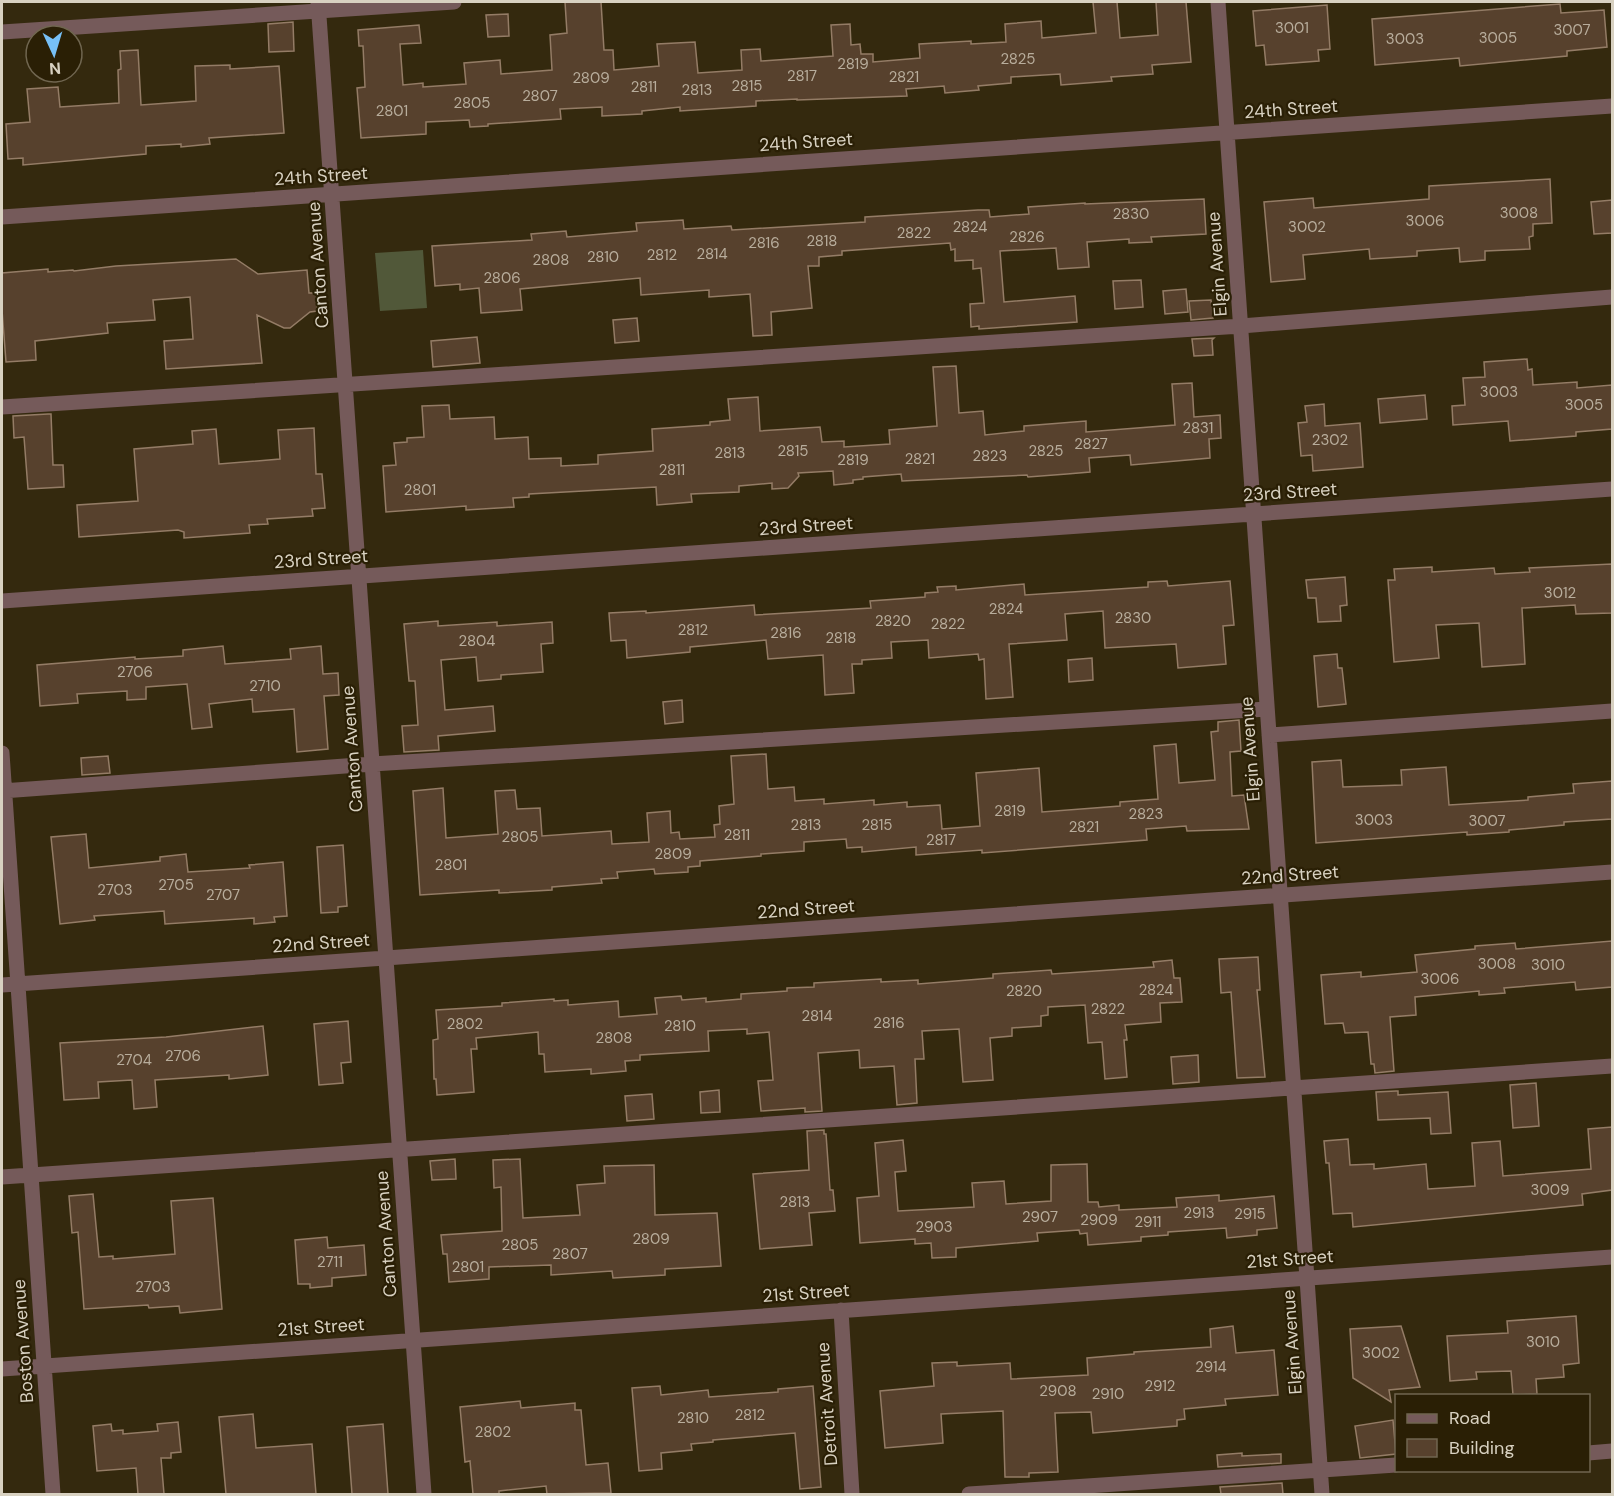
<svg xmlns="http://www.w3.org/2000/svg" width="1614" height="1496" font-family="'DM Sans',sans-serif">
<rect width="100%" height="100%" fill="#34290e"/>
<!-- green -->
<path fill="#515839" d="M423 250 427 308 380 311 375 253Z"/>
<!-- building -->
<path fill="#57412d" stroke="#947c66" stroke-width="1.5" d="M565 2H601L604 50H613L614 70 659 66 657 44 695 42 698 73 742 70 741 50 760 49 761 61 833 56 831 25 850 24 851 45 860 44 861 54H873V62L920 58 919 44 971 41V44L1006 42 1005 24 1041 21 1042 38 1096 33 1093 2H1117L1120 38 1158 35 1156 2H1186L1191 62 1152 65 1153 74 1111 77 1112 81 1061 85 1060 74 1011 77V83L978 86 979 90 945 93 944 86 906 89 907 96 797 100V99L756 101V106L680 111V107L642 111V114L602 116V107L560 109 561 119 488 124V126L470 127 469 120 426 122V134L361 138 357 88 365 87 363 46H359L358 30 419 25 421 43 400 44 403 85 423 83V87L466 84 464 63 500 60 501 74 552 70 550 35 567 33Z
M1560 4 1561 13 1604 10 1607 47 1567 51V56L1460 66 1459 58 1375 65 1372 19Z
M1327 5 1330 49 1318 50 1319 61 1266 65 1264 45 1256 46 1253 11Z
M508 14 509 36 488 37 486 15Z
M293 22 294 51 269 52 268 24Z
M138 50 141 105 196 101 195 66 230 65V69L279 66 284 133 209 138 210 144 181 147V144L146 146V154L23 165V158L8 159 6 124 30 122 27 89 58 87 60 107 119 103 118 70 121 69 120 51Z
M1550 179 1552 223 1533 224V236L1529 237 1530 249 1485 251V260L1460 262 1459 248 1417 251V256L1370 259 1369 249 1303 255 1305 279 1271 282 1264 202 1313 198 1314 208 1429 199V186Z
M1204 199 1206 234 1151 237 1152 242 1129 243V239L1087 242 1089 267 1058 269 1056 248 1000 251 1004 302 1075 296 1077 322 979 329V326L971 327 970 304 984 303 981 268 973 269V260L955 261V249L951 250 950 243 842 251V255L819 257V266H808L812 308 771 312 772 335 753 336 750 294 709 297V290L641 295 640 278 520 289 522 310 481 313 479 288 460 290V284L435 286 432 246 532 240 531 234 566 231 567 237 637 231 636 223 683 220 684 229 731 226 732 230 865 222V217L978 210H989L990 217 1029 214 1028 207 1085 203V204Z
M1612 200V233L1594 234 1591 202Z
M236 259 258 274 307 270 309 293H316L317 311 310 312 290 328H284L257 315 262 363 166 369 164 341 193 339 190 297 153 300 155 320 107 323 108 333 35 341 36 360 6 362 2 310V273L48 269V272L73 270 74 271 116 266Z
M1141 280 1143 307 1115 309 1113 281Z
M1186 289 1188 312 1165 314 1163 291Z
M1211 300 1213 318 1191 320 1189 301Z
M637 318 639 341 615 343 613 320Z
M477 337 480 363 433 367 431 341Z
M1214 338 1212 340 1213 355 1194 356 1192 339Z
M1527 359 1528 370 1532 369 1533 385 1577 382V388L1612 385V429L1576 432V436L1510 441 1508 421 1453 425 1452 406 1465 405 1463 378 1485 377 1484 362Z
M956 366 959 413 983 411 985 435 1024 431V426L1086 421V432L1175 425 1172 384 1192 383 1194 417 1220 415 1221 438 1209 439 1210 458 1131 465 1130 455 1089 458 1090 472 1067 474 1028 477 1027 475 902 481 901 474 863 477V479L853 480V483L834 485 833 471 798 473 799 476 788 488 772 489V483L739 486V492L691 494 692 502 657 505 656 487 529 494V497L513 498 514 507 466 510V506L386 512 383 466 396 465 394 443 407 442V438L424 437 422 406 449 405 450 419 494 417 495 439 528 437 529 459 561 458V466L598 464V455L653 451 652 429 710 425V422L730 420 728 399 758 397 760 431 820 427 822 442 844 441V447L890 444 889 430 937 426 933 367Z
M1425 395 1427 419 1380 423 1378 399Z
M1324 404 1325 426 1360 423 1363 467 1313 471 1312 455 1301 456 1298 423 1307 422 1305 406Z
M48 414H51L53 465H63L64 487 28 489 24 437 14 438 13 416Z
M314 428 316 474H322L325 508 312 509 313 516 267 519 268 524 249 525 250 533 184 538V532L178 530 79 537 77 505 138 501 134 449 193 444 192 431 216 429 219 464 280 459 278 430Z
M1612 564V613L1576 614 1575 605 1522 608 1525 664 1482 667 1479 623 1436 625 1439 658 1394 662 1388 580H1395L1394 569 1432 567V572L1494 568 1495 574 1530 572 1529 568Z
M1345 577 1347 605 1340 606 1341 621 1318 622 1316 598H1308L1306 580Z
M1167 581 1168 586 1230 581 1234 625 1223 626 1226 664 1178 668 1176 644 1105 648 1103 611 1065 614 1067 640 1009 644 1013 697 986 699 984 659 979 660 978 654 929 658 928 640 891 642 892 658 862 660V664H852L854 693 825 695 823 655 768 659 766 640 690 647V652L627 658 626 640 611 641 609 613 646 611V613L754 605 755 615 804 612 871 608 870 601 925 597V593L938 592 937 587 956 586V590L1024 584 1025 595 1148 587V582Z
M438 621V626L497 622V626L552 622 553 643 541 644 543 672 501 675V679L478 681 476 657 441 660 445 710 493 706 495 731 438 736 439 750 404 752 402 726 418 725 415 681H409L404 624Z
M223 646 225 664 291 659 290 649 321 646 323 674 338 673 339 695 324 696 328 749 297 752 294 709 253 712 252 699 209 704 212 727 192 729 187 684 146 687V699L127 700V691L77 694 78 703 40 706 37 665 135 657V659L183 656V650Z
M1337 654 1338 668H1342L1346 704 1318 707 1314 656Z
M1092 658 1093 680 1069 682 1068 660Z
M682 700 683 722 665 724 663 702Z
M1239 720 1241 751 1230 752 1232 796 1244 795 1249 829 1187 831 1186 826 1146 829 1147 840 982 853V850L916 855V847L862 852V847L847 848 846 839 804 842V851L761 854V856L700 861V866L688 867V872L655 874 654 869 617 872 618 878 601 879 602 883 552 887V890L499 893V890L420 895 413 791 443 788 446 838 498 834 495 791 515 790 517 809 540 808 542 836 611 831 612 844 649 842 647 813 670 811 671 833 679 832 680 839 715 837 714 825 720 824 719 806 734 804 731 756 766 754 768 789 794 787 795 801 824 799V804L874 800V805L907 802V807L940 805 942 829 980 826 976 773 1039 768 1042 812 1120 806V802L1158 799 1154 746 1176 744 1179 783 1215 780 1211 732 1218 731V722Z
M108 756 110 773 82 775 81 758Z
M1341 760 1343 787 1402 785 1401 770 1446 767 1449 805 1528 800V797L1574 793 1573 784 1612 781V819L1564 822V825L1509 830V832L1467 835V832L1316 843 1312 762Z
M86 834 89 868 160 861V857L186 854 188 872 250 868 249 865 283 862 287 916 274 917 275 922 254 924V918L165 924 164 911 94 916 95 920 60 924 51 837Z
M343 845 347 906 338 907V912L321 913 317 847Z
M1612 941V987L1576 990 1575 982 1504 988 1505 993 1479 995V991L1415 997 1416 1015 1390 1017 1394 1071 1375 1073 1374 1064H1371L1368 1032 1345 1033 1343 1023 1325 1024 1321 975 1361 972V977L1417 972 1415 955 1475 949V946L1515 943 1516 949Z
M1258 957 1260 990H1257L1265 1077 1237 1078 1231 992 1221 993 1219 959Z
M1172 960 1174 978H1180L1182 1002 1160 1003 1161 1022 1125 1025 1127 1040H1124L1127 1077 1105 1079 1102 1042 1088 1043 1085 1005 1048 1007V1015L1041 1016V1026L1012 1028V1036L990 1038 993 1080 963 1082 959 1029 922 1031 924 1059H915L917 1103 897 1105 894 1066 860 1068 859 1050 818 1053 822 1111 805 1112V1108L761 1111 758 1081 773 1080 769 1032 747 1034V1029L708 1031 709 1051 640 1055V1060L625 1061 626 1071 591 1074V1069L545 1072 544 1054H539L538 1032 476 1038 477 1049H471L474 1092 437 1095 436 1079H434L433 1040 438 1039 436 1010 502 1006V1003L554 999V1001L568 1000V1005L618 1001 619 1017 657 1014 655 998 681 996 682 1000 706 998V1002L741 999V994L787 991V988L814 987V983L881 979V982L918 980V984L993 978V974L1051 970 1052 974 1154 967 1153 962Z
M348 1021 351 1062 341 1063 343 1083 319 1085 314 1024Z
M263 1026 268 1075 229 1079V1075L155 1080 157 1107 134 1109 132 1080 98 1082 99 1098 64 1100 60 1043 166 1037Z
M1198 1055 1199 1082 1173 1084 1171 1057Z
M1536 1083 1539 1126 1513 1128 1510 1085Z
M719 1090 720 1112 701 1113 700 1092Z
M1396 1091H1398V1095L1448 1092 1451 1133 1431 1134 1430 1118 1378 1120 1376 1092Z
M652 1094 654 1119 627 1121 625 1096Z
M1612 1127V1190L1582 1194 1583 1205 1353 1227 1352 1213 1333 1214 1329 1163H1326L1324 1141 1348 1139 1350 1165 1374 1164V1169L1426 1164 1428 1189 1475 1186 1472 1143 1500 1141 1503 1176 1591 1169 1588 1129Z
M824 1130V1134H826L830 1190H833L835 1211 809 1213 812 1245 760 1249 753 1174 809 1170 807 1131Z
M903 1140 906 1171 895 1172 898 1211 974 1207 972 1183 1004 1181 1006 1204 1051 1201V1165L1087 1164 1088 1202H1098L1099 1207 1119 1205V1210L1177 1207 1176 1198 1219 1195V1201L1274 1196 1277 1228 1257 1230V1235L1227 1238 1226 1228 1168 1232V1235L1141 1237V1241L1088 1245 1087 1233 1080 1234 1079 1230 1037 1233 1038 1241 956 1248V1257L932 1258 931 1243 915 1244V1239L860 1243 857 1198 879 1196 875 1143Z
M455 1159 456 1179 432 1180 430 1161Z
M520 1159 523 1218 580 1215 577 1185 605 1183 604 1166 654 1165 655 1215 717 1213 721 1266 665 1269V1275L613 1278 612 1271 551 1275V1265L489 1267V1279L449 1282 447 1254H443L441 1235 502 1231 501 1187 494 1188 493 1160Z
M93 1194 99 1257 113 1256V1259L175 1254 171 1201 213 1198 222 1309 180 1313 179 1306 149 1308 148 1305 84 1309 78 1232 72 1233 69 1196Z
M327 1237 328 1248 364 1245 366 1275 332 1278V1286L310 1288V1284H298L295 1240Z
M1576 1316 1579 1363 1563 1365 1564 1377 1536 1379 1537 1394 1513 1395 1511 1371 1476 1372 1477 1379 1450 1381 1447 1336 1508 1333 1507 1321Z
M1233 1326 1236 1353 1274 1350 1278 1395 1225 1399 1226 1405 1184 1409 1185 1419 1177 1420V1426L1093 1433 1091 1412 1055 1413 1058 1472 1029 1473V1477H1005L1003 1411 941 1414 943 1443 885 1448 880 1391 934 1386 932 1363 957 1362V1366L1010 1363 1011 1379 1088 1375 1087 1358 1134 1354V1352L1211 1347 1210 1329Z
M1401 1326 1420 1387 1389 1390 1391 1402 1353 1378 1350 1329Z
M660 1386 661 1395 708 1390 709 1397 778 1392V1389L813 1386 821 1487 800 1489 795 1433 713 1440V1442L691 1444 692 1450 661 1453 662 1469 639 1471 632 1388Z
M520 1401 521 1408 575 1403V1410H581L586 1465 608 1463 611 1493 547 1494 546 1486 499 1491V1494H473L470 1461 465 1462 460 1407Z
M253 1414 256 1448 312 1444 316 1494H226L219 1417Z
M1393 1420 1396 1454 1360 1458 1355 1426Z
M178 1422 181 1452 171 1453V1458H161L164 1494H138L136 1468 97 1471 93 1426 111 1424 112 1431 123 1430V1434L158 1431 157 1424Z
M383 1424 388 1494H352L347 1427Z
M1242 1453V1456L1281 1454V1463L1218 1467 1217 1455Z
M1282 1483 1283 1494H1221L1220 1487Z"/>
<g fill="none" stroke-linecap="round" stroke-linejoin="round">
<!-- minor -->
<path stroke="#755a5a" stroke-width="15" d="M318 2 424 1494
M1218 2 1322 1494
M2 32 454 2
M2 217 1612 106
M2 407 1241 326 1612 297
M2 601 1612 489
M1269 735 1612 711
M2 753 53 1494
M2 791 372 764 1267 709
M2 985 1612 872
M2 1177 1612 1066
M841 1310 852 1494
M2 1369 1612 1257
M1588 1453 1612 1451
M969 1494 1396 1465"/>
</g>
<g text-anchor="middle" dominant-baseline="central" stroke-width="4.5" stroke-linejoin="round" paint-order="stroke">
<!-- number labels -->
<g font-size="15" fill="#b8ad9c">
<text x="1292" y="28">3001</text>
<text x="1572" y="30">3007</text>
<text x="1498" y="38">3005</text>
<text x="1405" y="39">3003</text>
<text x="1018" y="59">2825</text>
<text x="853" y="64">2819</text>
<text x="802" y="76">2817</text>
<text x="904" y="77">2821</text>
<text x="591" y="78">2809</text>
<text x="747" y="86">2815</text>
<text x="644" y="87">2811</text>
<text x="697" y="90">2813</text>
<text x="540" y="96">2807</text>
<text x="472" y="103">2805</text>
<text x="392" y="111">2801</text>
<text x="1519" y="213">3008</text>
<text x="1131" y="214">2830</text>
<text x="1425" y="221">3006</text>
<text x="970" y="227">2824</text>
<text x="1307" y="227">3002</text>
<text x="914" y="233">2822</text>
<text x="1027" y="237">2826</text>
<text x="822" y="241">2818</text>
<text x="764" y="243">2816</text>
<text x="712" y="254">2814</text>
<text x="662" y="255">2812</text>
<text x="603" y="257">2810</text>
<text x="551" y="260">2808</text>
<text x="502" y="278">2806</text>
<text x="1499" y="392">3003</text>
<text x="1584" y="405">3005</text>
<text x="1198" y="428">2831</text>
<text x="1330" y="440">2302</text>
<text x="1091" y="444">2827</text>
<text x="793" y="451">2815</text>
<text x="1046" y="451">2825</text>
<text x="730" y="453">2813</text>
<text x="990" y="456">2823</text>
<text x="920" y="459">2821</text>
<text x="853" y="460">2819</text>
<text x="672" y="470">2811</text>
<text x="420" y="490">2801</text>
<text x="1560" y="593">3012</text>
<text x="1006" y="609">2824</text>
<text x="1133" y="618">2830</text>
<text x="893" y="621">2820</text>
<text x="948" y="624">2822</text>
<text x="693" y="630">2812</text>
<text x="786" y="633">2816</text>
<text x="841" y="638">2818</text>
<text x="477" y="641">2804</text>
<text x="135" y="672">2706</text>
<text x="265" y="686">2710</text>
<text x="1010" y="811">2819</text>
<text x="1146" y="814">2823</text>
<text x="1374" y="820">3003</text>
<text x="1487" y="821">3007</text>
<text x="806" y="825">2813</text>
<text x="877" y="825">2815</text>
<text x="1084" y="827">2821</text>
<text x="737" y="835">2811</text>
<text x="520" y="837">2805</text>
<text x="941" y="840">2817</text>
<text x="673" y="854">2809</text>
<text x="451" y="865">2801</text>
<text x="176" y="885">2705</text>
<text x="115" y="890">2703</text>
<text x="223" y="895">2707</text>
<text x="1497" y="964">3008</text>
<text x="1548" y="965">3010</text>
<text x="1440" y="979">3006</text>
<text x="1156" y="990">2824</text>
<text x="1024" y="991">2820</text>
<text x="1108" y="1009">2822</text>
<text x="817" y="1016">2814</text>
<text x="889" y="1023">2816</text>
<text x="465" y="1024">2802</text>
<text x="680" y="1026">2810</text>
<text x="614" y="1038">2808</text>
<text x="183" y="1056">2706</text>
<text x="134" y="1060">2704</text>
<text x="1550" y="1190">3009</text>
<text x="795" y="1202">2813</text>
<text x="1199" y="1213">2913</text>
<text x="1250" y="1214">2915</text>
<text x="1040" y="1217">2907</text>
<text x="1099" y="1220">2909</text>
<text x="1148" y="1222">2911</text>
<text x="934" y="1227">2903</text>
<text x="651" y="1239">2809</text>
<text x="520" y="1245">2805</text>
<text x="570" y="1254">2807</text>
<text x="330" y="1262">2711</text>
<text x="468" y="1267">2801</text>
<text x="153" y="1287">2703</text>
<text x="1543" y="1342">3010</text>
<text x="1381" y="1353">3002</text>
<text x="1211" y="1367">2914</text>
<text x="1160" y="1386">2912</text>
<text x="1058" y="1391">2908</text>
<text x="1108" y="1394">2910</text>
<text x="750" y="1415">2812</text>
<text x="693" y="1418">2810</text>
<text x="493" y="1432">2802</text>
</g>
<!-- street labels -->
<g font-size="18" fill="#d8d1c1" stroke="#2a1f05">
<text transform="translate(1291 109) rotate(-4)">24th Street</text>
<text transform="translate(806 142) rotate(-4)">24th Street</text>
<text transform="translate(321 176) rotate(-4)">24th Street</text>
<text transform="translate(1217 264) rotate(-94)">Elgin Avenue</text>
<text transform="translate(318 265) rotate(-94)">Canton Avenue</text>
<text transform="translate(1290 492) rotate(-4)">23rd Street</text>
<text transform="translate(806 526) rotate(-4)">23rd Street</text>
<text transform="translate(321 559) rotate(-4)">23rd Street</text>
<text transform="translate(352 749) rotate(-94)">Canton Avenue</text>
<text transform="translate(1250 749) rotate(-94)">Elgin Avenue</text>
<text transform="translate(1290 875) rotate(-4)">22nd Street</text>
<text transform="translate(806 909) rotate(-4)">22nd Street</text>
<text transform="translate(321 943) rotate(-4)">22nd Street</text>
<text transform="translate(386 1234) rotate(-94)">Canton Avenue</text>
<text transform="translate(1290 1259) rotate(-4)">21st Street</text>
<text transform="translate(806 1293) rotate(-4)">21st Street</text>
<text transform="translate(321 1327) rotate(-4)">21st Street</text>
<text transform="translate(23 1341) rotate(-94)">Boston Avenue</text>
<text transform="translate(1292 1342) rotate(-94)">Elgin Avenue</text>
<text transform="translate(827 1404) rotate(-94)">Detroit Avenue</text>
</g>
</g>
<!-- border -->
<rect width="1614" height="1496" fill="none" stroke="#d8d1c1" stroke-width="6"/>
<!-- legend -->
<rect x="1395" y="1394" width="195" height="78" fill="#2a1f05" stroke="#706650" stroke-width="1.5"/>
<rect x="1407" y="1414" width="30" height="9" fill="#755a5a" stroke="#706650" stroke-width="1.5"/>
<text x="1449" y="1424" font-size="18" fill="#d8d1c1">Road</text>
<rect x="1407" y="1439" width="30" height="18" fill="#57412d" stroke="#706650" stroke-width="1.5"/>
<text x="1449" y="1454" font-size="18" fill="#d8d1c1">Building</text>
<!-- north arrow -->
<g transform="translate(54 54) rotate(176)"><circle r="28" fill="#2a1f05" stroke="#706650" stroke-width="1.5"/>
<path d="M0-4.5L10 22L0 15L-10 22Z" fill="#77c0f7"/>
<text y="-9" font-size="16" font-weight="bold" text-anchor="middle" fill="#d8d1c1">N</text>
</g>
</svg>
